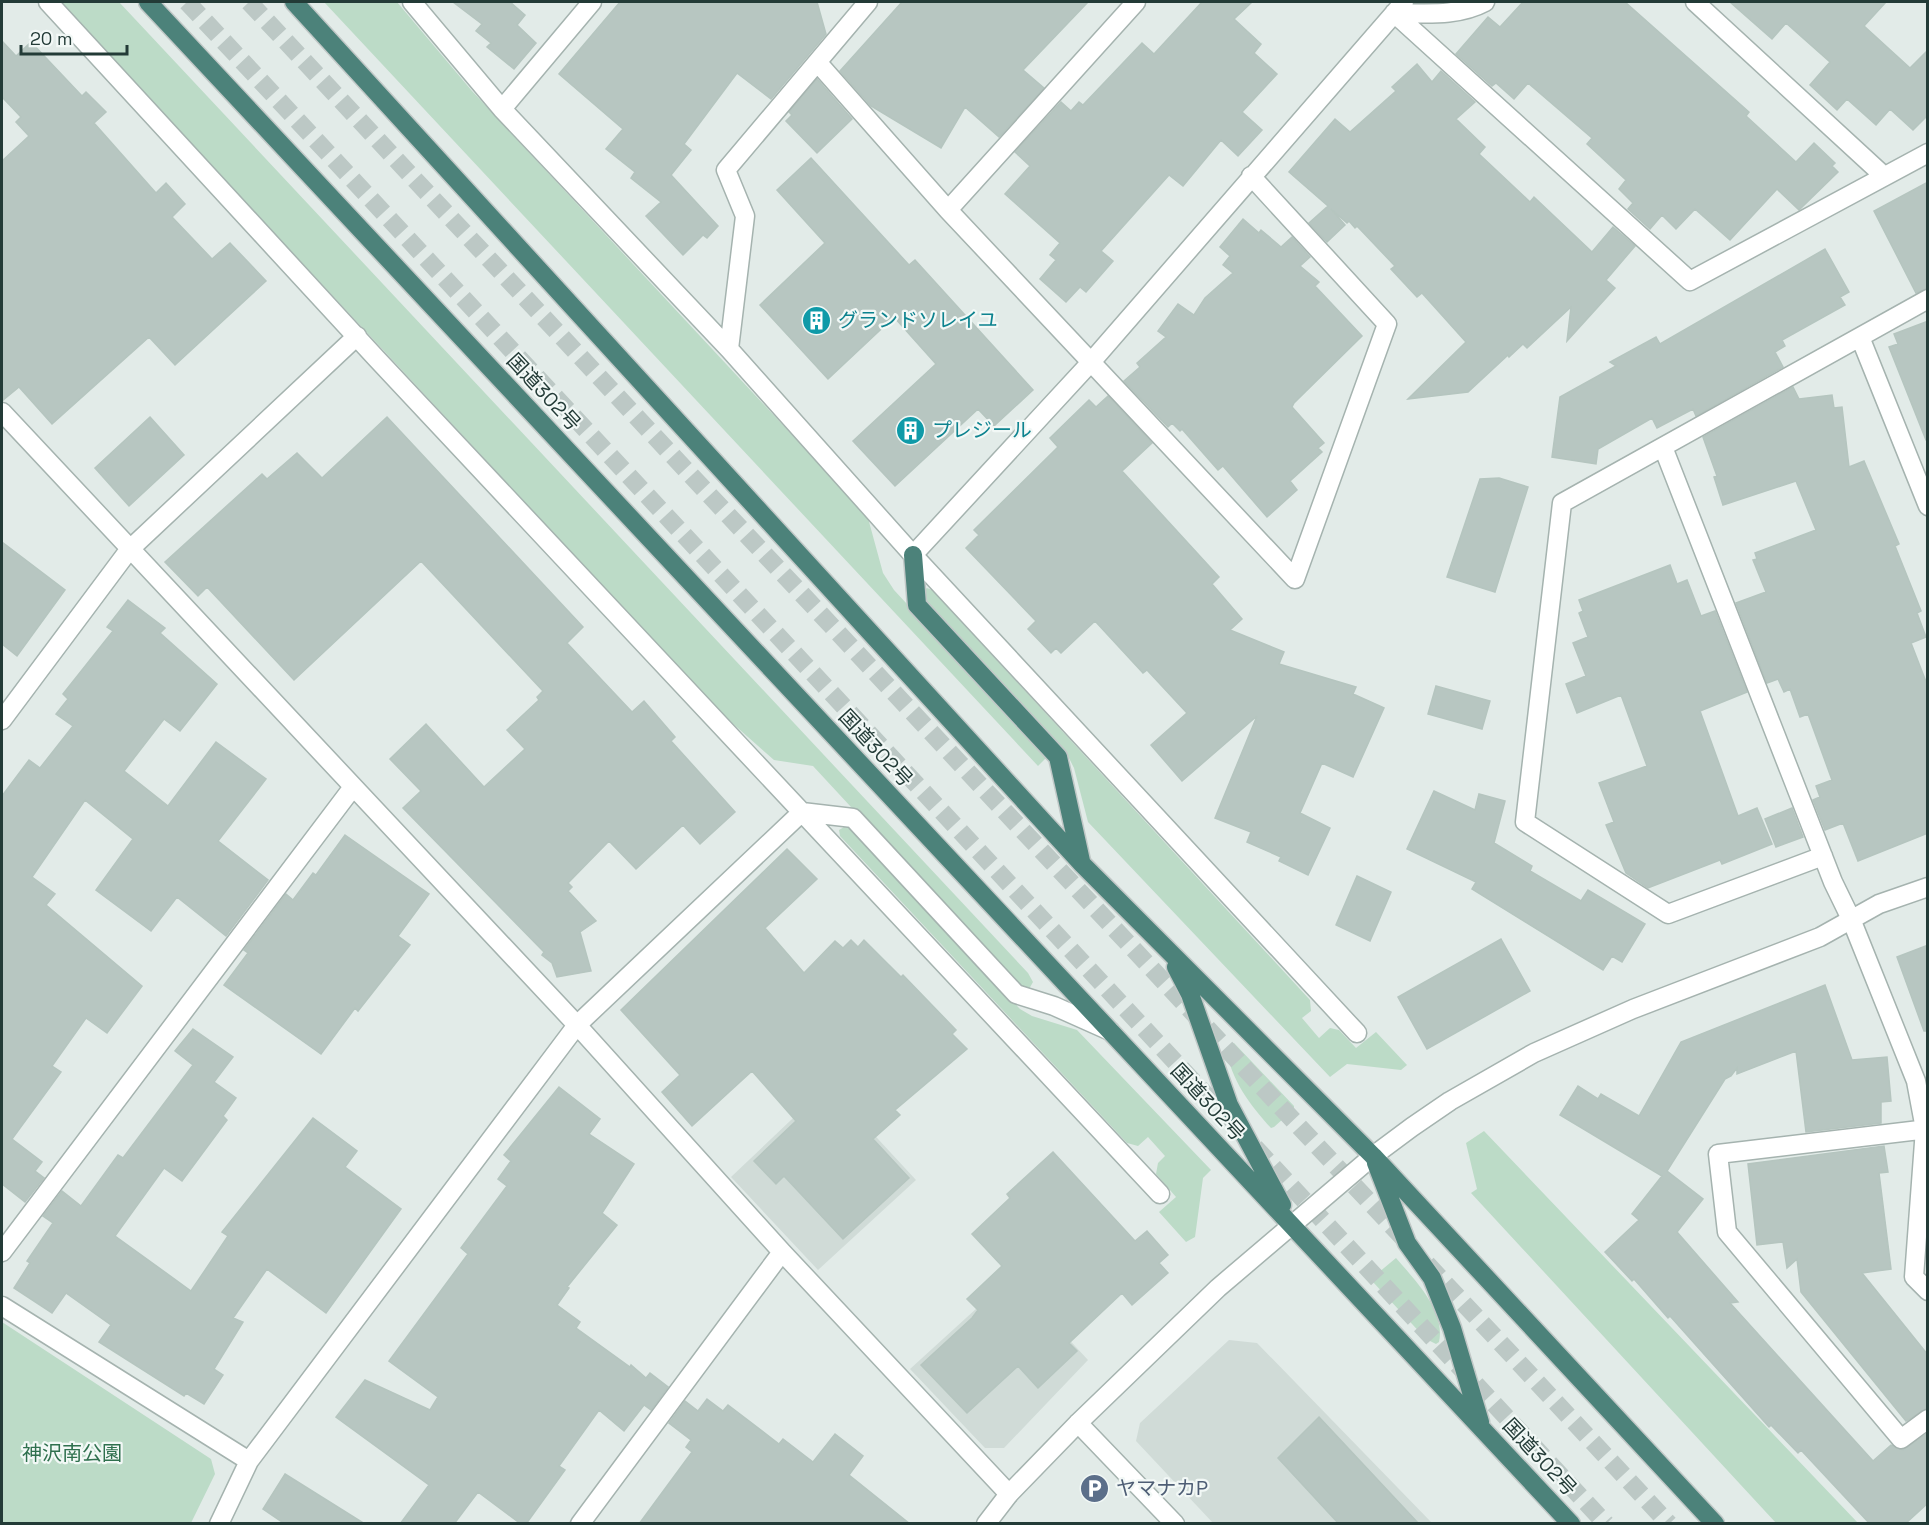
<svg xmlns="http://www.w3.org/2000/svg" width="1929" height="1525" font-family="'Space Grotesk','Noto Sans JP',sans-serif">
<rect width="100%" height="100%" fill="#e2ebe8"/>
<!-- built -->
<path fill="#d0dbd7" d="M828 1085 916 1180 818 1270 731 1177Z
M1011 1277 1088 1360 1004 1448H985L910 1369Z
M1229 1340 1257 1343 1432 1523H1213L1136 1441 1140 1423Z"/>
<!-- green -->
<path fill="#bcdbc7" d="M59 2H119L1028 973 1033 982 1029 989 1014 983 813 766 774 760 722 714Z
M324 2H397L472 91 849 496 868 518 883 573 894 590 1048 756 1038 766Z
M927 588 932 590 1310 1000 1311 1011 1302 1018 1319 1038 1330 1028 1339 1030 1356 1048 1376 1032 1407 1065 1401 1070 1347 1064 1330 1077 1088 822 1074 768 1065 750 924 600 923 591Z
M844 827 850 828 1020 1009 1032 1016 1077 1030 1211 1170 1203 1178 1195 1237 1186 1242 1159 1212 1176 1197 1156 1174 1158 1163 1165 1156 1148 1137 1138 1146 1127 1143 840 836 839 830Z
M1234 1043 1294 1106V1109L1274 1127 1271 1128C1250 1105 1231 1080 1226 1048Z
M1484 1131 1858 1523H1776L1471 1193 1477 1189 1466 1143Z
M1396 1258C1414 1279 1446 1311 1439 1342L1436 1344 1426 1339 1373 1282 1372 1278Z
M2 1322 211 1459 215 1474 191 1523H2Z"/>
<!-- building -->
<path fill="#b7c6c1" stroke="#b5c5bf" stroke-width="1.5" d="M453 2H510L525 15 517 25 536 43 514 69 487 47 491 43 476 31 482 24Z
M620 2H817L826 34 771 99 737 73 684 144 691 150 671 175 718 226 707 238 703 235 683 255 646 216 661 202 631 178 635 172 606 149 623 129 559 74Z
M902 2H1088L1023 70 1044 88 999 137 965 107 941 148 871 106 840 71Z
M1202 2H1252L1234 19 1261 44 1254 53 1277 74 1242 112 1262 130 1238 156 1221 140 1183 186 1169 175 1101 251 1113 261 1086 292 1080 287 1066 302 1040 279 1056 260 1050 255 1060 243 1005 194 1030 166 1015 152 1061 102 1071 111 1079 102 1083 105 1142 43 1154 54Z
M1523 2H1625L1749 112 1746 116 1796 162 1814 143 1835 163 1832 166 1838 172 1799 210 1777 189 1730 240 1695 209 1676 229 1662 215 1650 229 1628 209 1633 203 1619 189 1626 180 1587 144 1592 138 1528 83 1514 99 1496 83 1492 86 1456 54 1488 17 1500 27Z
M1730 2H1886L1864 26 1910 68 1928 50V115L1913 130 1890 109 1876 125 1847 99 1837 110 1810 85 1830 62 1786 23 1772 39Z
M2 41 16 56 31 42 82 96 86 92 106 112 94 123 156 193 166 183 185 204 172 217 212 259 230 243 266 281 175 365 149 337 52 424 19 387 2 401V161L29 136 16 122 21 117 2 97Z
M1417 64 1432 82 1441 71 1475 102 1456 119 1485 147 1479 154 1530 202 1534 197 1592 252 1613 227 1635 246 1606 280 1615 288 1567 341 1571 307 1527 348 1523 344 1509 357 1508 355 1468 392 1408 399 1466 342 1422 293 1417 297 1391 269 1395 266 1357 226 1355 228 1349 221 1347 223 1331 209 1345 225 1327 242 1309 223 1328 206 1289 172 1335 119 1350 132 1396 91 1392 87Z
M817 79 852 119 817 153 786 121 792 115 789 112Z
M811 158 909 265 915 260 1033 390 994 426 978 409 895 486 853 441 936 364 894 317 828 379 760 305 825 243 777 190Z
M1928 182V288L1916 293 1874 211Z
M1243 219 1259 233 1261 230 1281 247 1292 237 1310 257 1300 266 1319 282 1315 286 1362 336 1294 403 1292 407 1324 443 1318 448 1322 452 1290 481 1297 490 1267 517 1223 466 1218 470 1182 429 1180 431 1172 423 1168 427 1124 381 1140 367 1137 363 1166 337 1158 331 1178 304 1194 315 1205 298 1233 273 1223 265 1230 256 1220 247Z
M1825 249 1849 292 1840 297 1845 305 1782 340 1785 346 1775 352 1783 367 1696 416 1693 409 1657 428 1652 418 1598 449 1596 464 1552 457 1560 397 1616 366 1610 362 1656 337 1660 344Z
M1928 321V440H1926L1889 347 1898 344 1894 334Z
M1793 387 1799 399 1832 395 1834 408 1842 407 1849 467 1864 461 1899 544 1895 546 1921 611 1917 613 1926 637 1911 643 1928 687V833L1858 861 1843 823 1825 830 1813 800 1820 797 1816 786 1832 780 1808 714 1800 717 1790 689 1784 692 1778 679 1767 683 1736 603 1766 592 1753 560 1757 559 1755 553 1816 530 1796 481 1723 505 1714 477 1717 476 1703 437Z
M1108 396 1152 443 1122 471 1219 577 1212 584 1242 619 1230 630 1284 652 1279 664 1356 687 1353 694 1384 708 1353 777 1322 763 1300 813 1330 828 1308 875 1279 861 1281 857 1247 842 1251 832 1215 818 1257 716 1182 781 1151 745 1187 713 1147 670 1143 673 1095 621 1061 653 1056 648 1051 653 1028 629 1036 621 966 548 979 535 974 530 1058 447 1050 438 1089 400 1096 407Z
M150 417 184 455 129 506 95 468Z
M387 417 583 627 567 643 632 712 644 701 675 737 671 741 735 812 700 844 683 825 636 869 609 841 568 883 572 887 568 891 596 921 580 932 591 971 557 977 552 963 542 955 544 952 403 808 421 791 390 759 426 724 484 787 525 749 507 730 539 700 537 697 543 691 421 561 294 680 207 587 198 596 165 562 262 474 267 479 297 453 322 478Z
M1499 478 1528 487 1495 592 1447 577 1480 479Z
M2 542 65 590 17 656 2 644Z
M1670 565 1677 584 1687 580 1701 616 1715 611 1747 692 1700 711 1738 816 1757 808 1772 844 1722 864 1720 860 1648 888 1626 873 1606 825 1614 822 1599 783 1647 766 1621 695 1577 713 1566 684 1586 676 1573 643 1588 637 1579 613 1583 611 1579 600Z
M128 600 165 628 160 633 217 684 180 731 164 719 124 771 168 806 216 742 266 779 218 841 268 880 226 936 177 897 151 931 96 890 133 839 85 800 32 877 55 894 46 905 142 986 107 1033 86 1018 52 1066 61 1072 12 1139 42 1162 35 1171 44 1178 25 1202 2 1184V796L29 760 40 768 73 726 56 714 68 699 63 694 113 631 107 627Z
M1436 686 1490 701 1482 729 1428 714Z
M1434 791 1475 810 1479 794 1505 801 1494 843 1532 866 1530 871 1581 901 1588 890 1645 924 1622 962 1612 956 1603 970 1472 889 1476 882 1407 849Z
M1792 808 1803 837 1776 847 1765 819Z
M345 835 429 894 398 936 410 945 358 1011 355 1008 321 1054 224 985 248 953 244 950 286 894 293 900 313 873 316 875Z
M787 849 817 879 765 928 804 973 835 941 843 948 851 940 858 947 864 940 901 977 903 975 956 1030 952 1034 967 1049 895 1110 900 1115 873 1139 909 1178 843 1239 784 1176 776 1184 754 1161 796 1121 752 1071 692 1126 662 1092 680 1075 621 1010Z
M1357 876 1391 892 1370 941 1336 925Z
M1501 939 1530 991 1427 1049 1398 997Z
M1928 945V1031H1924L1897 957Z
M1825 985 1852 1060 1887 1057 1891 1101 1881 1102V1123L1806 1132 1796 1051 1737 1074V1068L1731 1076 1725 1079 1667 1171 1703 1199 1677 1232 1738 1302 1730 1303 1873 1461 1891 1445 1903 1450 1928 1433V1503L1905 1524H1870L1801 1450 1798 1453 1771 1425 1769 1427 1670 1316 1668 1318 1634 1279 1632 1281 1605 1252 1639 1220 1632 1214 1662 1176 1560 1115 1578 1086 1598 1099 1601 1094 1639 1116 1681 1042Z
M193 1029 233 1057 214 1082 236 1098 223 1116 227 1120 182 1181 164 1168 115 1236 191 1291 228 1236 222 1232 313 1118 357 1151 345 1167 401 1209 326 1313 267 1269 233 1318 243 1322 214 1369 223 1375 204 1404 186 1393 184 1396 99 1342 111 1325 66 1293 52 1313 14 1288 30 1263 27 1261 53 1223 43 1216 62 1191 81 1206 118 1155 123 1158 193 1065 175 1051Z
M559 1087 600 1119 589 1134 634 1164 602 1213 617 1225 567 1287 569 1288 557 1305 580 1322 576 1328 630 1367 631 1365 646 1378 650 1373 668 1387 651 1410 644 1405 624 1431 599 1410 559 1466 565 1470 526 1524H521L478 1492 454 1524H400L429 1485 336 1417 365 1380 430 1410 438 1397 389 1361 468 1254 461 1248 507 1186 498 1179 511 1161 504 1155Z
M1884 1146 1888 1172 1879 1173 1891 1269 1862 1273 1928 1355V1408L1906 1421 1801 1292 1797 1259 1787 1268 1783 1242 1757 1245 1748 1164Z
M1053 1152 1135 1241 1147 1231 1168 1255 1159 1263 1168 1273 1132 1305 1122 1293 1069 1343 1077 1351 1038 1388 1018 1366 967 1413 921 1365 972 1318 978 1310 967 1299 1002 1266 972 1234 1010 1198 1007 1194Z
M707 1399 723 1411 728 1405 779 1444 783 1439 813 1462 835 1434 863 1456 849 1475 910 1524H639L692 1452 686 1447 691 1440 669 1423 685 1401 698 1411Z
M1319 1417 1419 1524H1339L1278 1458Z
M285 1474 365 1524H285L263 1509Z"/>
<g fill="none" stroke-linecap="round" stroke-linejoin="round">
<!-- motorway-tunnel -->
<path stroke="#bcc8c5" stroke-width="18" stroke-dasharray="18 9" stroke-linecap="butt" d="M187 2 1606 1524
M249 2 1406 1241
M1427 1264 1669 1524"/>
<defs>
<path id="minor" d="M48 2 376 358 1160 1194
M412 2 502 109 729 349 913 555 1357 1033
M1695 2 1884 176
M1394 13 1690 281 1928 153
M1394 13C1425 13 1457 17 1485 2
M818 63 948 210 1295 579 1387 324 1251 176
M502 109 592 2
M948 210 1136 2
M1860 337 1928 506
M729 349 745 216 726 170 868 2
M2 412 577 1025 802 812
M1663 447 1833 882 1851 919 1916 1081 1925 1129 1914 1277 1928 1291
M913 555 1092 361 1404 2
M2 720 129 550 357 336
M802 812 853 818 1016 994 1054 1006 1110 1031
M1823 856 1668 914 1525 822 1562 503 1928 299
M1928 1129 1718 1154 1727 1232 1901 1439 1928 1419
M2 1252 353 787
M2 1306 249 1461 577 1025 782 1252 1009 1494
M1078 1423 1175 1524
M219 1524 249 1461
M580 1524 782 1252"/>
<path id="tertiary" d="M986 1524 1009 1494 1078 1423 1218 1288 1373 1156 1412 1127 1450 1101 1534 1053 1633 1009 1820 937 1879 904 1928 887"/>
<path id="trunk" d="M148 2 1571 1524
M294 2 1082 864 1373 1156 1715 1524
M913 555 917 605 1058 757 1081 861
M1176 967 1190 994 1229 1105 1282 1205
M1376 1163 1407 1243 1432 1278 1452 1328 1480 1422"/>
</defs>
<!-- minor casing -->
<use href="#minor" stroke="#a5b3af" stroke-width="21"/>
<!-- tertiary casing -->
<use href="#tertiary" stroke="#a5b3af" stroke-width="21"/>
<!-- trunk casing -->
<use href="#trunk" stroke="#c1c8c7" stroke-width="21"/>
<!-- minor -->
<use href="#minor" stroke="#fff" stroke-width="18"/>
<!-- tertiary -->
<use href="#tertiary" stroke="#fff" stroke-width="18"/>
<!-- trunk -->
<use href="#trunk" stroke="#4c827a" stroke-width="18"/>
</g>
<!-- icons -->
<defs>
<symbol id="building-disc" viewBox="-11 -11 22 22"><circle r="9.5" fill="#0f9aa8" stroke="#f2f8f6"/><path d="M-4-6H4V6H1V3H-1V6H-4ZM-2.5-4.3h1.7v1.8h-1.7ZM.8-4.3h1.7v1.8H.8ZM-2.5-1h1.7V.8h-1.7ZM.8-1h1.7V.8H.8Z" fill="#fff"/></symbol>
<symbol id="parking-disc" viewBox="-11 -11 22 22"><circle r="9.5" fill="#5c6f8a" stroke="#f2f8f6"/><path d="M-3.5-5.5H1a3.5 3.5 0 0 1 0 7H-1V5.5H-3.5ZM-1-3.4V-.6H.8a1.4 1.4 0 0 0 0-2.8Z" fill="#fff"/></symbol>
</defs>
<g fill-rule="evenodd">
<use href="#building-disc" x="800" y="304" width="33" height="33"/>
<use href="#building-disc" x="894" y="414" width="33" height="33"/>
<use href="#parking-disc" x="1078" y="1472" width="33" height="33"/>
</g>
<g text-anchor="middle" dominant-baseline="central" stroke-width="4.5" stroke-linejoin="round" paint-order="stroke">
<!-- culture labels -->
<g font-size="20" fill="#0d838f" stroke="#f2f8f6" text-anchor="start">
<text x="838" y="320">グランドソレイユ</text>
<text x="932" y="430">プレジール</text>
</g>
<!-- street labels -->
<g font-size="20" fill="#233b37" stroke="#f2f8f6">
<text transform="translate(544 392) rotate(47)">国道302号</text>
<text transform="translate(876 748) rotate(47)">国道302号</text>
<text transform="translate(1208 1102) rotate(47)">国道302号</text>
<text transform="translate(1540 1457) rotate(47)">国道302号</text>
</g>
<!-- park labels -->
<g font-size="20" fill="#2f704e" stroke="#f2f8f6">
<text x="72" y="1453">神沢南公園</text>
</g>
<!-- service labels -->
<g font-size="20" fill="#4e5e75" stroke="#f2f8f6" text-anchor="start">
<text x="1116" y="1488">ヤマナカP</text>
</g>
</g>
<!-- border -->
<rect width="1929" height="1525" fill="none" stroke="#233b37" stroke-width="6"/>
<!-- scale -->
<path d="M21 45v9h106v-9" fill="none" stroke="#233b37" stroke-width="3"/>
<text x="30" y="45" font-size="18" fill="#233b37" stroke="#f2f8f6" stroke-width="4.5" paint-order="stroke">20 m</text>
</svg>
